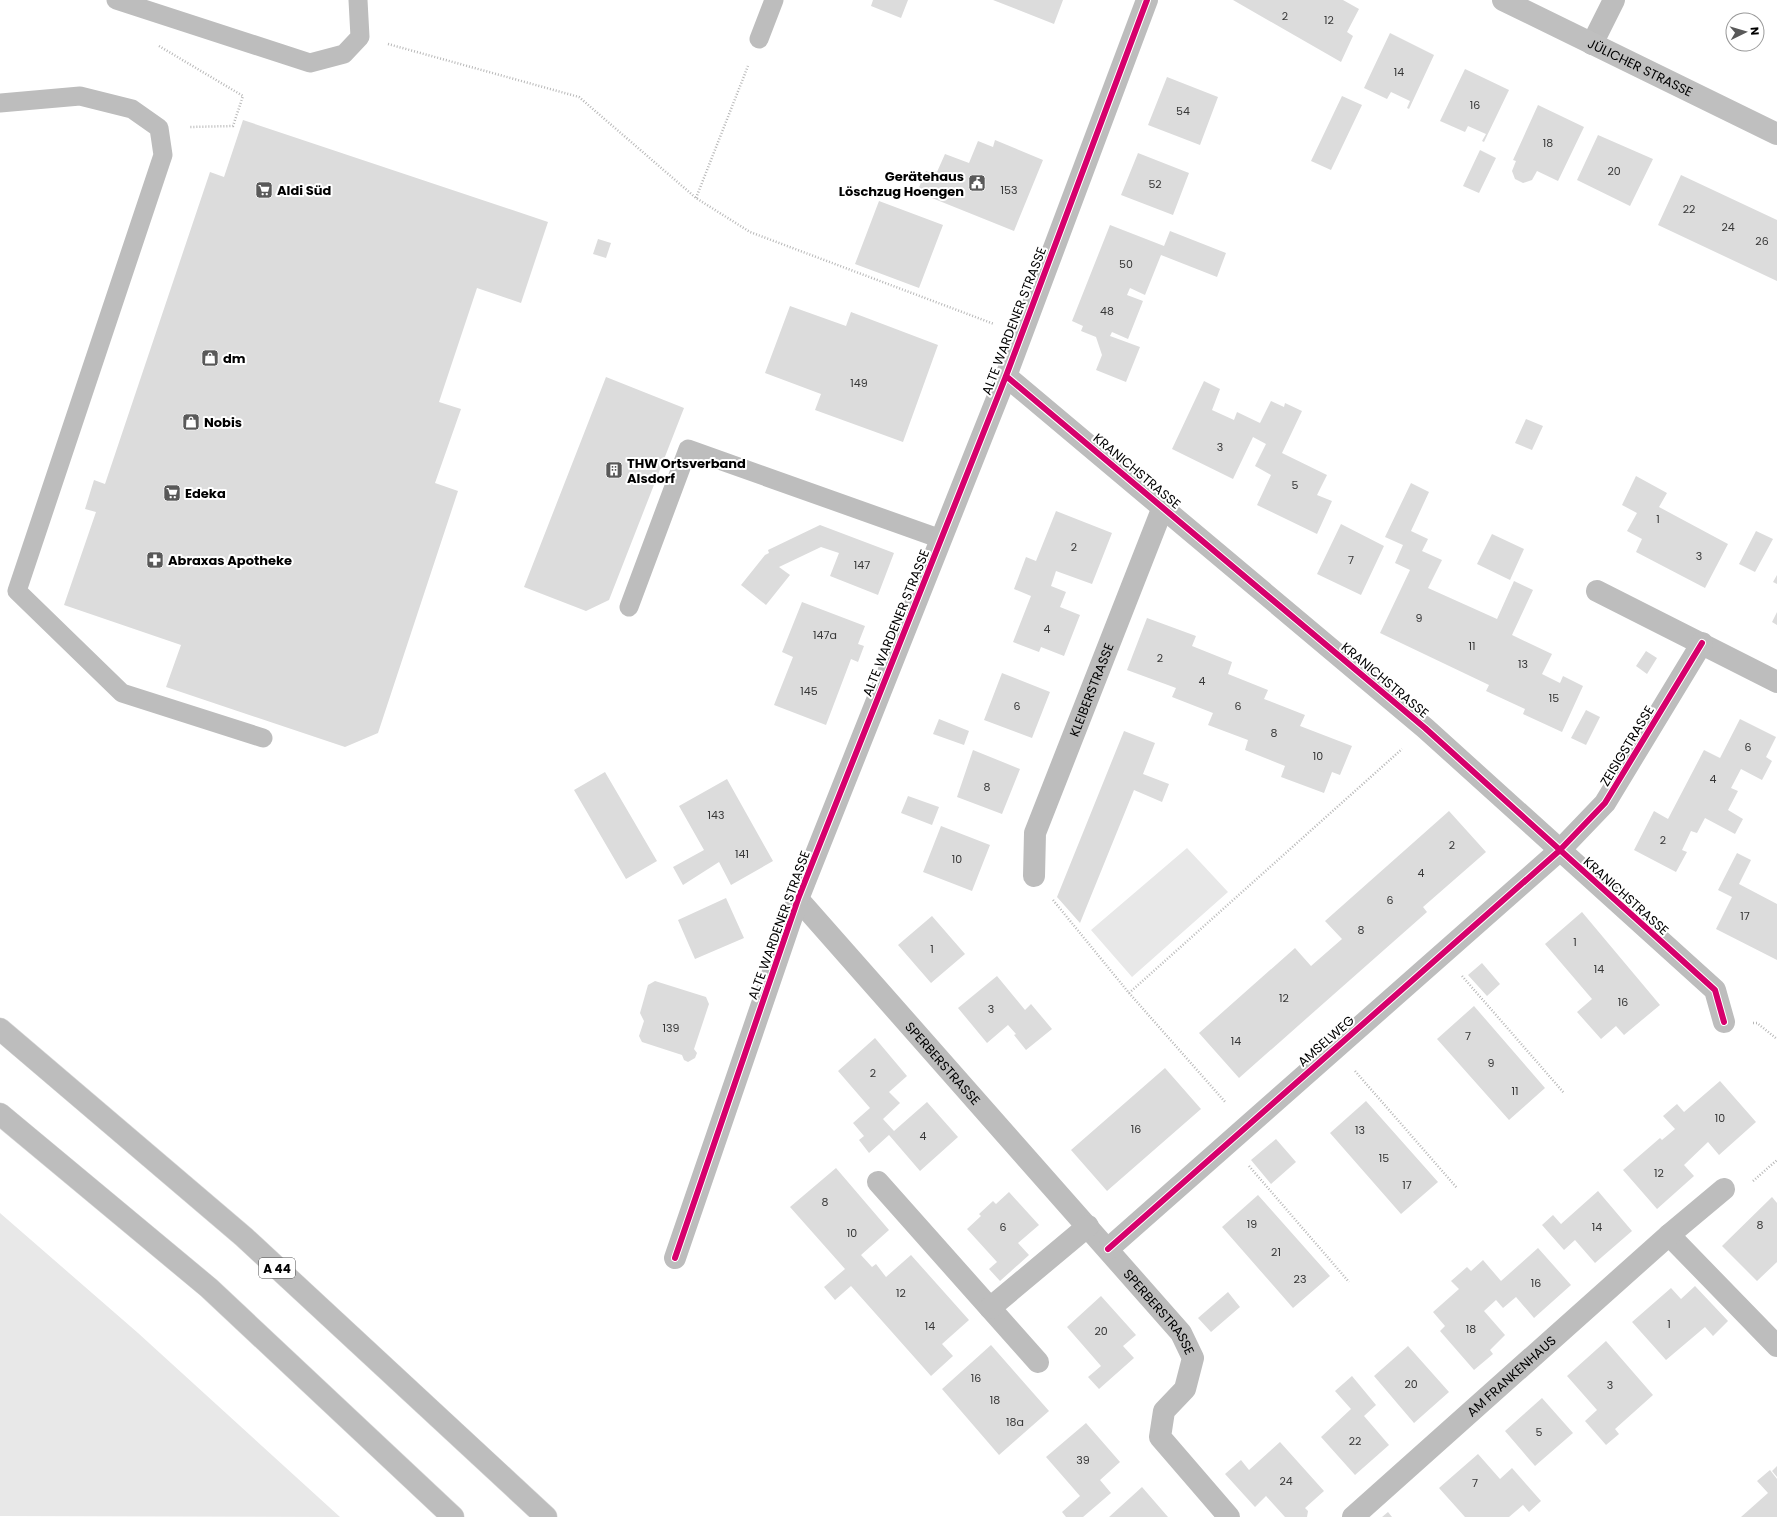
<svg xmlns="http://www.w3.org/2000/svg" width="1777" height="1517" font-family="Poppins,sans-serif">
<rect width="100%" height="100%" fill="#fff"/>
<!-- green -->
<path fill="#e8e8e8" d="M1187 848 1228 892 1132 977 1091 930Z
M0 1213 138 1333 340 1517 0 1516Z"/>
<!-- building -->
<path fill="#dcdcdc" d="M873 0H908L901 18 871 6Z
M993 0H1063L1054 24Z
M1233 0H1343L1359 9 1347 32 1353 36 1341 62Z
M1390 33 1434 55 1409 109 1407 108 1410 101 1391 92 1387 99 1364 88Z
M1465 69 1509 90 1484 142 1482 141 1486 134 1468 126 1465 132 1440 121Z
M1167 77 1218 97 1200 145 1148 125Z
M1342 96 1362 105 1331 170 1311 161Z
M1538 105 1584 127 1558 181 1537 171 1532 180 1523 183 1515 179 1512 171 1516 161 1513 160Z
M243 120 548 222 521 303 477 288 439 402 461 409 435 483 458 491 378 733 345 747 166 687 181 645 64 605 96 512 85 509 94 480 105 484 210 172 224 177Z
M1598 135 1653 159 1630 206 1577 180Z
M995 140 1043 160 1014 231 917 192 926 171 931 173 932 170 937 172 945 154 969 163 978 141 993 147Z
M1480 150 1496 158 1479 193 1463 186Z
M1138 153 1189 173 1173 215 1121 195Z
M1681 175 1777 220V281L1658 225Z
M879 201 943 225 919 288 855 264Z
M1110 225 1164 246 1170 231 1226 253 1217 277 1161 255 1145 295 1130 288 1127 295 1143 301 1128 339 1112 332 1110 336 1140 347 1126 382 1096 370 1102 355 1096 337 1081 331 1083 326 1072 321Z
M598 239 611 243 606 258 593 254Z
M790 306 846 326 851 312 938 345 903 442 815 410 821 394 765 373Z
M606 377 684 408 609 600 586 611 524 587Z
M1204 381 1220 389 1212 410 1234 420 1237 412 1260 423 1271 401 1284 407 1285 403 1302 411 1282 453 1327 475 1317 495 1332 501 1317 534 1257 505 1271 475 1255 466 1266 444 1253 437 1233 479 1172 449Z
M1526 419 1543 426 1532 450 1515 443Z
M1636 476 1667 493 1659 507 1728 544 1705 588 1636 552 1642 539 1627 531 1637 513 1622 505Z
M1411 483 1429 492 1411 531 1428 539 1422 551 1442 560 1428 588 1497 619 1514 581 1533 590 1512 635 1552 654 1542 674 1560 683 1563 676 1583 686 1562 732 1523 714 1525 709 1486 691 1489 685 1380 633 1410 570 1395 563 1403 545 1385 537Z
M1056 511 1112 533 1092 584 1056 571 1051 586 1066 592 1060 607 1080 615 1064 656 1041 647 1039 652 1013 642 1031 596 1014 589 1026 557 1036 561Z
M1341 524 1384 546 1361 595 1317 574Z
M820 525 894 553 878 595 830 576 839 553 821 547 779 567 790 575 766 605 741 585 765 555 769 553 768 550Z
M1756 531 1773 539 1755 572 1739 564Z
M1492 534 1524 549 1510 580 1477 564Z
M1777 575V584L1773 582Z
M802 602 865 626 858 644 864 646 858 662 851 659 826 725 774 705 793 657 782 652Z
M1777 612V625L1772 622Z
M1147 618 1196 636 1192 646 1232 662 1228 674 1268 690 1264 699 1305 715 1300 726 1352 746 1340 775 1332 772 1324 793 1281 777 1285 766 1245 750 1248 740 1208 725 1213 713 1172 697 1176 688 1127 670Z
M1646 651 1657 658 1647 674 1636 666Z
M1002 673 1050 692 1032 738 984 720Z
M1586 710 1600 717 1586 745 1571 738Z
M939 719 969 731 964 745 933 734Z
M1740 719 1776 737 1766 757 1772 761 1762 780 1741 769 1731 788 1738 791 1728 810 1743 819 1735 834 1705 818 1697 833 1691 831 1682 850 1687 852 1676 872 1634 850 1654 811 1668 819 1704 750 1720 758Z
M1124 731 1155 743 1143 774 1169 784 1162 802 1134 790 1080 923 1057 897Z
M973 750 1020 769 1002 814 957 797Z
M605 772 657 861 626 879 574 790Z
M727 779 773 861 731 885 719 862 683 885 673 867 704 850 679 806Z
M908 796 939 807 932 825 901 813Z
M1449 811 1486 852 1423 907 1427 912 1239 1078 1199 1033 1295 948 1311 966 1342 939 1325 921Z
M941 826 990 845 972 891 923 872Z
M1737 853 1751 860 1739 884 1777 904V960L1716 929 1732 897 1718 890Z
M726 898 744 938 695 959 678 920Z
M1582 912 1660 1005 1624 1035 1616 1026 1601 1039 1577 1012 1592 999 1545 944Z
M932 916 965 954 931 983 898 945Z
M1482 963 1500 984 1487 996 1468 975Z
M997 976 1025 1010 1031 1004 1052 1029 1026 1050 1014 1035 1016 1034 1008 1025 987 1043 958 1008Z
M655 981 706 997 709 1004 694 1049 697 1053 695 1058 688 1062 684 1060 682 1055 642 1042 639 1036 644 1021 640 1013 648 985Z
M1474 1006 1545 1088 1509 1120 1437 1039Z
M875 1038 907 1076 889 1092 900 1103 883 1119 894 1131 927 1102 958 1137 920 1171 889 1135 869 1153 859 1140 864 1136 853 1123 870 1108 838 1071Z
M1165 1068 1201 1109 1107 1191 1071 1150Z
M1720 1081 1756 1122 1719 1155 1708 1142 1684 1165 1694 1176 1657 1209 1623 1170 1660 1138 1662 1140 1675 1129 1663 1116 1677 1104 1684 1112Z
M1366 1101 1438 1182 1401 1214 1330 1133Z
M1276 1139 1296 1162 1271 1184 1251 1160Z
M836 1168 889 1230 861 1255 872 1267 876 1264 886 1277 911 1255 969 1320 942 1344 953 1356 931 1376 851 1286 835 1300 824 1287 845 1269 790 1207Z
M1598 1191 1632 1231 1595 1263 1575 1240 1564 1250 1542 1225 1553 1215 1561 1224Z
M1009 1192 1039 1225 1018 1243 1029 1255 1000 1281 989 1269 997 1262 967 1229 981 1216 979 1214 993 1201 996 1204Z
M1258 1195 1330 1276 1293 1308 1222 1227Z
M1772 1197 1777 1203V1262L1757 1281 1722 1246Z
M1538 1248 1571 1285 1534 1318 1516 1297 1503 1308 1496 1300 1484 1311 1505 1335 1490 1350 1493 1354 1474 1370 1440 1331 1445 1326 1433 1312 1459 1289 1451 1281 1467 1267 1471 1271 1483 1260 1501 1281Z
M1695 1286 1728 1321 1713 1336 1705 1327 1666 1360 1632 1322 1671 1288 1681 1299Z
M1228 1292 1240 1307 1211 1332 1198 1318Z
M1101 1296 1136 1335 1123 1346 1134 1358 1099 1389 1088 1377 1101 1366 1067 1327Z
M1606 1341 1653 1395 1615 1429 1619 1434 1606 1445 1585 1421 1597 1410 1567 1376Z
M991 1345 1049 1411 999 1455 942 1389Z
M1408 1346 1449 1392 1414 1423 1374 1376Z
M1352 1376 1376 1405 1364 1416 1389 1445 1355 1475 1321 1437 1351 1409 1335 1391Z
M1542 1398 1573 1433 1535 1466 1505 1431Z
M1086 1423 1120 1462 1100 1480 1111 1493 1083 1517H1066L1062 1512 1080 1496 1046 1457Z
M1280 1442 1324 1491 1305 1508 1308 1511 1307 1517H1285L1266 1496 1255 1507 1225 1474 1241 1460 1249 1470Z
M1478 1454 1500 1479 1512 1468 1541 1501 1529 1512 1523 1505 1509 1517H1465L1439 1488Z
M1777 1466V1477L1772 1471Z
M1770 1470 1777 1479V1517H1741L1768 1493 1757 1481Z
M1142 1487 1168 1517H1109Z
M1388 1512 1392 1517H1382Z"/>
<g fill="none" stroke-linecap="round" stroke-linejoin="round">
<defs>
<path id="highway" d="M0 1029 244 1237 546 1517
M0 1114 209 1288 453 1517"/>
</defs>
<!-- highway casing -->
<use href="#highway" stroke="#dbdbdb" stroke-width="23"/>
<!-- path -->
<path stroke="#b8b8b8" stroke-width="2.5" stroke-dasharray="1 2" stroke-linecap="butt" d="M388 44 579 97 696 198 750 232 994 324
M159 46 243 96 233 126 189 127
M696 198 748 66
M1053 900 1129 993 1226 1103
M1462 976 1564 1093
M1129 993 1402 749
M1753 1023H1757L1777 1039
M1355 1071 1457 1188
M1249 1166 1349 1282
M1753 1181 1777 1160"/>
<!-- lane -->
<path stroke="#bdbdbd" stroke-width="19" d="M116 0 310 63 344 54 360 37 358 0
M759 39 774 0
M0 103 80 96 132 109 159 128 163 155 17 591 122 693 263 738
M629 607 688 449 941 539"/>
<!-- street -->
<g stroke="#bdbdbd" stroke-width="22">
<path d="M1592 44 1614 0"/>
<path d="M1006 376 1425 728 1715 990 1724 1022"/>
<path d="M1597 591 1777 682"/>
<path id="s1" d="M1034 876 1035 833 1163 507"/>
<path id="s2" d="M798 899 1181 1333 1193 1358 1185 1389 1164 1411 1160 1437 1229 1517"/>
<path d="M878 1182 1038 1362"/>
<path d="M1669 1235 1777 1346"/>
<path d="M1108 1249 1559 851 1605 803 1702 643"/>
<path d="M675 1258 798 899 1006 376 1147 0"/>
<path d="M990 1308 1088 1226"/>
<path id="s3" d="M1353 1517 1669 1235 1724 1189"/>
</g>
<!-- secondary -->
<path stroke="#bfbfbf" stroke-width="22" id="s4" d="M1503 0 1777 134"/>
<!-- highway -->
<use href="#highway" stroke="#bdbdbd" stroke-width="22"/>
<defs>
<path id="cycleway" d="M1006 376 1425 728 1715 990 1724 1022
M1108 1249 1559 851 1605 803 1702 643
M675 1258 798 899 1006 376 1147 0"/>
</defs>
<!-- cycleway casing -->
<use href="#cycleway" stroke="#fff" stroke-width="8"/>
<!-- cycleway -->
<use href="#cycleway" stroke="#d6006c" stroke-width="6"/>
</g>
<!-- icons -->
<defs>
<symbol id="civic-square" viewBox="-11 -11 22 22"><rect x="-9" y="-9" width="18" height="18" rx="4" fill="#595959" stroke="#fff"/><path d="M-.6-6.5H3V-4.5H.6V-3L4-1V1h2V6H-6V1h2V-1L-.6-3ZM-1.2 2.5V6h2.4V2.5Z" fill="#fff"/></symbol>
<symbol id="supermarket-square" viewBox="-11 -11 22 22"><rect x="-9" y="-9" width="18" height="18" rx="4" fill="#595959" stroke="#fff"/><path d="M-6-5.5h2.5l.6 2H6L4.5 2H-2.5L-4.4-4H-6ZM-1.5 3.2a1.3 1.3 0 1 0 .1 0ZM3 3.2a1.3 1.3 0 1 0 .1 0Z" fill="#fff"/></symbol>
<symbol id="shop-square" viewBox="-11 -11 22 22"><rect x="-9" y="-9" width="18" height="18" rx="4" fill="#595959" stroke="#fff"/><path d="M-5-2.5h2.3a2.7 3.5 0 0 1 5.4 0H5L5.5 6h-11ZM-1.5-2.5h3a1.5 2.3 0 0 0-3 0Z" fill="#fff"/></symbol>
<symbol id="building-square" viewBox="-11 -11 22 22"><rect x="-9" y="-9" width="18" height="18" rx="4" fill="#595959" stroke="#fff"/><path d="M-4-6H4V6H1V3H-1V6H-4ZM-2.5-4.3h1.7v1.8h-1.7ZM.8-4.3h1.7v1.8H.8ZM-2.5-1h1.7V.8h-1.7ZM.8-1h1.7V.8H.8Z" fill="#fff"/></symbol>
<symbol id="pharmacy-square" viewBox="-11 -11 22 22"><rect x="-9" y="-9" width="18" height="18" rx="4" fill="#595959" stroke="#fff"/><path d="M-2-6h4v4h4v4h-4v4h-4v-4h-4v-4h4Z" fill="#fff"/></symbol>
</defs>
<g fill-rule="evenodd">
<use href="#civic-square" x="967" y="173" width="20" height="20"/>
<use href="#supermarket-square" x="254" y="180" width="20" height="20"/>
<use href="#shop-square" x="200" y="348" width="20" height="20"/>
<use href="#shop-square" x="181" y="412" width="20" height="20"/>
<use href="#building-square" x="604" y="460" width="20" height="20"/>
<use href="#supermarket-square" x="162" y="483" width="20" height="20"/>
<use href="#pharmacy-square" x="145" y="550" width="20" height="20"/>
</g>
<g text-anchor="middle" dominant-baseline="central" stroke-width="4" stroke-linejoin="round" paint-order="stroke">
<!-- number labels -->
<g font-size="11" fill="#373737">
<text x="1285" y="16">2</text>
<text x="1329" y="20">12</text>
<text x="1399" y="72">14</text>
<text x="1475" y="105">16</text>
<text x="1183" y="111">54</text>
<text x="1548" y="143">18</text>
<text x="1614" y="171">20</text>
<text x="1155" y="184">52</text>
<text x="1009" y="190">153</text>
<text x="1689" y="209">22</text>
<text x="1728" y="227">24</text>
<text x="1762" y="241">26</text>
<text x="1126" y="264">50</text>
<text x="1107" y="311">48</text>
<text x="859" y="383">149</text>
<text x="1220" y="447">3</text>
<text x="1295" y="485">5</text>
<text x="1658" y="519">1</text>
<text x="1074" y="547">2</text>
<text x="1699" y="556">3</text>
<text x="1351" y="560">7</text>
<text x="862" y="565">147</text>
<text x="1419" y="618">9</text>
<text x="1047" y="629">4</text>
<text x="825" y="635">147a</text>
<text x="1472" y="646">11</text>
<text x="1160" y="658">2</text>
<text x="1523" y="664">13</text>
<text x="1202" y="681">4</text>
<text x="809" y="691">145</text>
<text x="1554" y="698">15</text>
<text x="1017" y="706">6</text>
<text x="1238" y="706">6</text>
<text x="1274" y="733">8</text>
<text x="1748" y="747">6</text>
<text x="1318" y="756">10</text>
<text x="1713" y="779">4</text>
<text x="987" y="787">8</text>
<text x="716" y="815">143</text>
<text x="1663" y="840">2</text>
<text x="1452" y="845">2</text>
<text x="742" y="854">141</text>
<text x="957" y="859">10</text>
<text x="1421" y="873">4</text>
<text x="1390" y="900">6</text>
<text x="1745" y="916">17</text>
<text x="1361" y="930">8</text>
<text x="1575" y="942">1</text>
<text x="932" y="949">1</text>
<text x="1599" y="969">14</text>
<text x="1284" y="998">12</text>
<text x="1623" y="1002">16</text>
<text x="991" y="1009">3</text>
<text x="671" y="1028">139</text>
<text x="1468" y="1036">7</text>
<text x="1236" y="1041">14</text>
<text x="1491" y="1063">9</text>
<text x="873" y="1073">2</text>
<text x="1515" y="1091">11</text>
<text x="1720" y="1118">10</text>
<text x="1136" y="1129">16</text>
<text x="1360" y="1130">13</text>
<text x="923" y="1136">4</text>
<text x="1384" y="1158">15</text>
<text x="1659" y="1173">12</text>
<text x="1407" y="1185">17</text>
<text x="825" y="1202">8</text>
<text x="1252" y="1224">19</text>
<text x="1760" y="1225">8</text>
<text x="1003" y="1227">6</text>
<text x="1597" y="1227">14</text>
<text x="852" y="1233">10</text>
<text x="1276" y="1252">21</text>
<text x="1300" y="1279">23</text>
<text x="1536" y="1283">16</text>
<text x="901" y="1293">12</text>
<text x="1669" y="1324">1</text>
<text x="930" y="1326">14</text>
<text x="1471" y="1329">18</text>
<text x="1101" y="1331">20</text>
<text x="976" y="1378">16</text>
<text x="1411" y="1384">20</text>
<text x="1610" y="1385">3</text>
<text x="995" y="1400">18</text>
<text x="1015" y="1422">18a</text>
<text x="1539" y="1432">5</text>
<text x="1355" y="1441">22</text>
<text x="1083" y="1460">39</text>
<text x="1286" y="1481">24</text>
<text x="1475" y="1483">7</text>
</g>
<!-- shield labels -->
<rect fill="#fff" stroke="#4c4c4c" stroke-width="1" x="259" y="1258" width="36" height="20" rx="3"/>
<g font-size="12" font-weight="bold" fill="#000">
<text x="277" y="1268">A 44</text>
</g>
<!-- street labels -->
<g font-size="13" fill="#000" stroke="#fff">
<text stroke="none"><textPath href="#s4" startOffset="153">JÜLICHER STRASSE</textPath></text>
<text transform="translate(1014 321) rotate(-69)">ALTE WARDENER STRASSE</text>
<text transform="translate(1137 471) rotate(40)">KRANICHSTRASSE</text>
<text transform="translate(896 623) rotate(-68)">ALTE WARDENER STRASSE</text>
<text transform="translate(1385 680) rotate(40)">KRANICHSTRASSE</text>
<text stroke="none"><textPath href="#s1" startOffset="197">KLEIBERSTRASSE</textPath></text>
<text transform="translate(1627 746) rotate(-59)">ZEISIGSTRASSE</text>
<text transform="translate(1626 896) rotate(42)">KRANICHSTRASSE</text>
<text transform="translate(779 925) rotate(-70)">ALTE WARDENER STRASSE</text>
<text transform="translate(1326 1041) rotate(-41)">AMSELWEG</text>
<text stroke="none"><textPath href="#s2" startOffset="219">SPERBERSTRASSE</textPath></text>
<text stroke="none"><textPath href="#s2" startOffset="549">SPERBERSTRASSE</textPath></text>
<text stroke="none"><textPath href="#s3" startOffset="212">AM FRANKENHAUS</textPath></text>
</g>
<!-- poi labels -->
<g font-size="13" font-weight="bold" fill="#000" stroke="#fff" text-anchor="start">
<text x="964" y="176" text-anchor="end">Gerätehaus<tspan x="964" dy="15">Löschzug Hoengen</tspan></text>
<text x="277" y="190">Aldi Süd</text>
<text x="223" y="358">dm</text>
<text x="204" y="422">Nobis</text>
<text x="627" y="463">THW Ortsverband<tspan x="627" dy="15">Alsdorf</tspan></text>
<text x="185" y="493">Edeka</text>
<text x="168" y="560">Abraxas Apotheke</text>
</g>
</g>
<!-- north arrow -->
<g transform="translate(1745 32) rotate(85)"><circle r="19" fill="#ffffff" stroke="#999999"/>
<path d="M0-3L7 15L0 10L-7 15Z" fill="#595959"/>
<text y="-6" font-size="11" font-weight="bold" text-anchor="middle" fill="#000000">N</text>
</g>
</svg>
